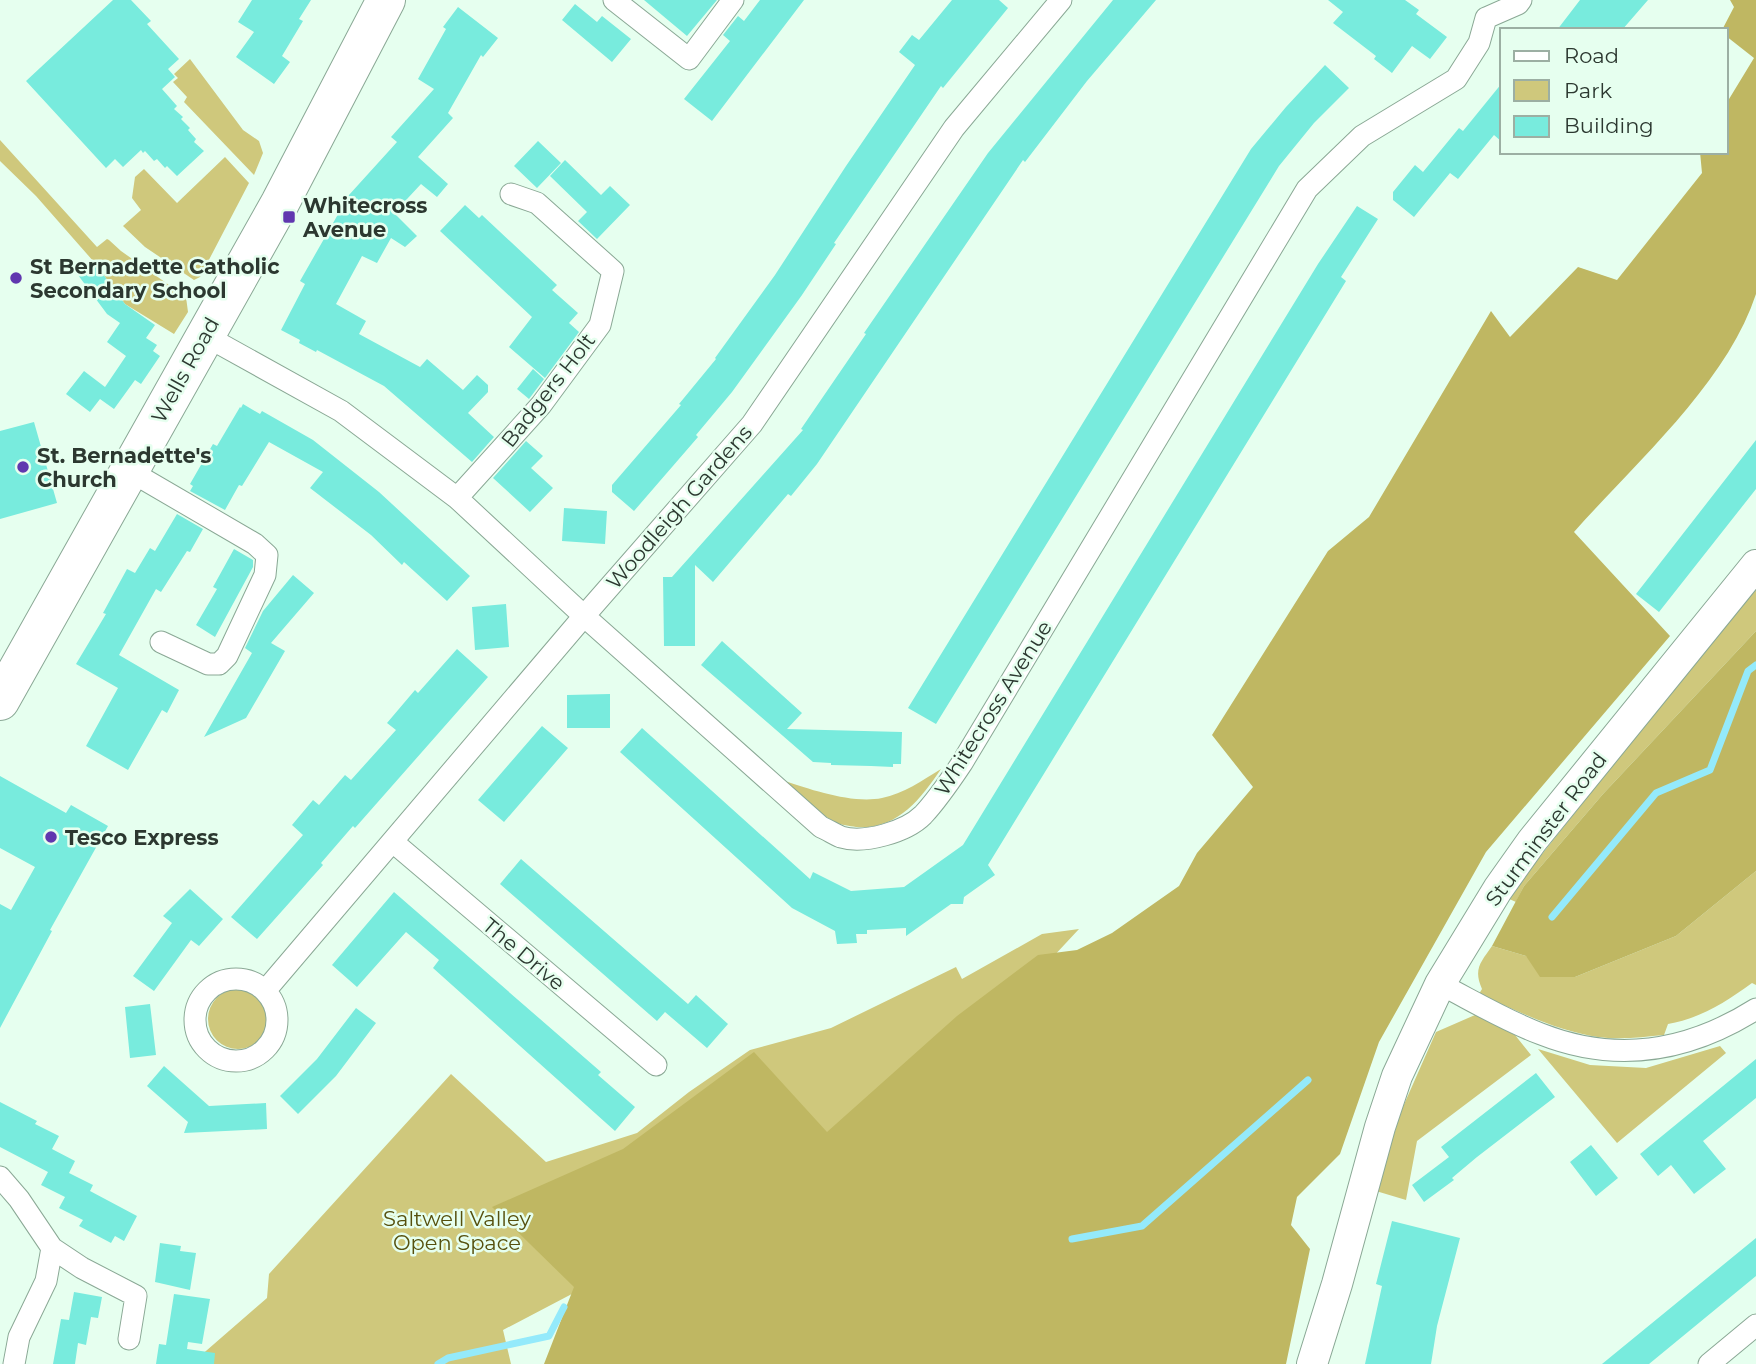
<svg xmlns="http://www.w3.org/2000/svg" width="1756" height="1364" font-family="Montserrat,sans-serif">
<rect width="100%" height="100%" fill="#e6ffef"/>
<!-- green -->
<path fill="#cfc87c" d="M190 59 243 130 259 141 263 153 254 175 184 102 187 97 173 82 178 78 174 74Z
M0 140 97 247 107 239 109 240 121 251 186 297 188 312 174 334 125 304 94 262 36 196 0 161Z
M225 157 249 183 200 277 194 280 145 247 123 226 141 210 132 198 135 177 144 169 177 203Z
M1756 585V631L1603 794 1524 886 1516 902 1507 898Z
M941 769C920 800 897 830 856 827 850 826 841 825 835 822 816 812 800 795 785 781 812 790 853 804 882 798 903 794 923 780 941 769Z
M1756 871V985L1752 983C1726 1002 1699 1019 1668 1024L1664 1035C1643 1037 1620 1040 1598 1037 1557 1031 1517 1011 1479 994L1482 989C1473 969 1481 962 1492 946L1526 956 1575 977 1676 936Z
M1079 929 1024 988 956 1054 671 1242 503 1330 511 1364H191L267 1298 269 1274 451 1074 546 1162 637 1133 689 1092 750 1050 831 1028 956 967 962 979 1042 934Z
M208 1019a30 30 0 1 1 60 0a30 30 0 1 1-60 0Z
M1475 1015 1515 1035 1531 1055 1417 1141 1406 1200 1376 1191 1402 1109 1436 1032Z
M1720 1046 1726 1053 1617 1143 1538 1049 1590 1065 1646 1068Z"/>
<!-- forest -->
<path fill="#bfb762" d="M1730 0H1756V294C1727 383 1635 463 1574 532L1670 636 1486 852 1379 1042 1340 1154 1297 1197 1291 1225 1310 1249 1286 1364H544L574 1287 492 1207 623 1149 754 1052 827 1132 957 1016 1038 955 1077 950 1112 933 1179 886 1197 853 1253 787 1212 735 1328 551 1369 517 1491 311 1510 337 1578 267 1617 280 1702 173 1700 152H1726V104L1754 58 1726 36V30H1722L1734 7Z
M1756 631V871L1676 936 1575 977H1540L1526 956 1492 946 1524 886 1603 794Z"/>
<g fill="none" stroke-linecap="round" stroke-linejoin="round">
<!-- stream -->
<path stroke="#94eafb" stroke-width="7" d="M1552 917 1656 793 1710 770 1748 671 1756 665
M1072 1239 1142 1226 1308 1080
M438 1364 448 1358 549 1336 564 1307"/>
</g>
<!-- building -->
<path fill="#78ebdd" d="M113 0H131L151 21 147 24 179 59 168 69 175 77 162 89 177 106 174 109 183 117 181 119 190 128 188 130 196 139 194 142 204 151 177 176 167 166 165 168 157 159 154 161 145 151 143 153 141 150 123 167 115 159 106 168 26 81Z
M252 0H311L299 19 303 21 282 56 290 62 274 84 236 57 254 32 238 22Z
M644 0H717L687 36Z
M760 0H804L712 121 684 99 730 41 723 35 738 16 744 21Z
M952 0H999L1008 8 943 88 941 86 834 243 836 244 802 295 732 392 696 435 698 437 634 511 612 492V485L681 405 679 404 716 359 715 358 775 275 846 166 915 65 899 52 912 35 919 40Z
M1113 0H1156L1087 81 1025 162 1023 160 817 464 791 496 788 494 713 582 695 565V646H664L663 577H672L803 430 801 429 866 334 864 333 988 153Z
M1328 0H1405L1419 10 1416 14 1447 37 1430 59 1412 46 1392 73 1374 59 1376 56 1333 23 1343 12Z
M1580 0H1648L1622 30H1557Z
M575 4 597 22 602 16 631 39 612 62 562 20Z
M458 7 498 38 483 57 481 55 448 113 453 118 418 157 448 184 437 197 421 184 394 213 417 236 405 247 391 238 377 263 362 256 336 304 366 321 359 334 420 367 427 359 463 390 477 375 488 385V392L468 413 494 437 472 462 384 386 317 350 316 352 299 343 300 340 281 330 305 284 300 281 349 195 397 142 391 137 434 89 418 79 446 29 443 27Z
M1325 65 1349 88 1314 123 1279 166 936 724 908 708 1251 149 1286 107Z
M1502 83V142L1494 135 1458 179 1450 173 1414 217 1393 200V192L1415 165 1423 172 1459 128 1463 131Z
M538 141 561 163 537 188 514 166Z
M565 160 601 195 610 186 630 205 597 239 578 221 587 212 550 176Z
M465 205 479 218 482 215 557 285 552 290 578 313 569 323 579 332 545 378 509 347 532 317 440 231Z
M1357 206 1378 219 1341 277 1346 281 988 865 995 875 964 897 963 904H951L906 936V928L867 930V934H856L857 943 837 944 835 931 792 908 620 752 642 728 810 879 813 872 851 891 904 887 963 845 1318 264Z
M94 262 125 304 155 325 146 338 157 345 153 351 160 356 141 384 135 380 114 409 100 399 90 412 66 394 84 371 105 387 126 356 107 342 120 323 107 314 78 275Z
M533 369 544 379 529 399 517 389Z
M243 404 260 414 262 411 313 440 379 492 470 576 447 601 404 562 402 565 371 535 310 488 323 472 269 442 242 486 239 485 225 510 190 491 193 486 190 484 213 444 217 446 240 407 241 408Z
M34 422 57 503 0 519V431Z
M1756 440V489L1659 612 1636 594Z
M526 441 543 456 531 468 553 488 530 512 493 478Z
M564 508 607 511 605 544 562 541Z
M177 514 203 529 190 552 187 551 161 592 156 589 119 655 179 690 167 713 162 710 128 770 86 746 118 688 76 664 106 614 103 613 127 569 135 573 150 548 155 551Z
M234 549 253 560V567L215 637 196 625 217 589 213 587Z
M293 575 314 593 271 643 285 651 246 718 204 737 252 653 245 648 263 611Z
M506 604 509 647 475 650 472 607Z
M722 641 802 713 787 729 902 732 901 764H893V767L871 766 831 765V763L813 762 701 665Z
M457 649 488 677 355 828 353 826 321 863 323 865 257 939 231 917 303 835 292 825 313 800 319 805 345 775 351 780 396 730 387 723 415 690 418 693Z
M610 694V728H567V695Z
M542 726 568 748 504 822 478 800Z
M0 776 66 813 71 805 108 826 50 930 52 931 0 1028V904L11 910 35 867 0 848Z
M521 859 688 1004 696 995 728 1024 707 1048 665 1012 657 1021 500 884Z
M190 889 223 919 199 946 191 940 154 991 133 976 172 923 163 916Z
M394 892 601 1072 598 1075 635 1107 615 1131 433 968 439 960 406 932 357 987 332 965Z
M150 1004 156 1055 130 1058 125 1007Z
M356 1008 376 1023 336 1076 298 1114 280 1096 317 1059Z
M1756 1059V1098L1703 1141 1726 1169 1694 1194 1671 1165 1658 1176 1640 1154Z
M164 1066 209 1106 266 1103 267 1129 184 1133 188 1122 147 1086Z
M1536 1073 1555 1097 1477 1157 1452 1178 1454 1180 1424 1202 1412 1185 1449 1157 1441 1147Z
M0 1102 37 1121 35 1124 59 1136 52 1149 75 1161 69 1173 93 1185 90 1191 137 1216 124 1241 115 1236 111 1243 79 1226 83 1220 59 1208 65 1197 41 1185 48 1172 0 1147Z
M1591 1145 1618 1178 1596 1196 1570 1162Z
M1392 1221 1460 1238 1437 1326 1431 1364H1365L1382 1286 1376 1284Z
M1756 1238V1276L1649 1364H1602Z
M160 1243 181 1246 180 1251 196 1253 190 1290 155 1282Z
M74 1292 102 1297 98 1318 91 1317 86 1345 78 1343 75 1364H53L61 1319 69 1320Z
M174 1294 210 1299 202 1344 188 1342 187 1349 215 1353 214 1364H156L159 1344 166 1345Z"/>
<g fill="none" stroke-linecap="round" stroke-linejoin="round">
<defs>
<path id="street" d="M614 0 689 59 733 0
M1486 18 1518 4 1521 0
M204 335 341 411 457 498 584 616 821 827C828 830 834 834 841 837 864 844 906 832 923 815 938 799 950 781 962 763L1307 189 1362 136 1456 79 1479 43 1486 18
M128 470 255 544 267 555 265 575 227 656 219 664H208L161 642
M457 498 541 405 600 325 613 271 537 203 511 194
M393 842 656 1065
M195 1020a41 41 0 1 1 82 0a41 41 0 1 1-82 0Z
M1440 984C1473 1001 1506 1021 1541 1034 1617 1064 1688 1052 1756 1009
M265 991 584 616 752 424 954 128 1061 0
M0 1177 19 1199 52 1248 46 1281 19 1337 14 1364
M52 1248 82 1268 136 1296 129 1339
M1709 1364 1756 1325"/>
<path id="secondary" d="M1312 1364 1337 1284 1380 1127 1397 1076 1440 984 1498 889 1532 841 1756 565"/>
<path id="highway" d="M0 701 280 203 386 0"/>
</defs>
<!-- street casing -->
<use href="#street" stroke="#8aa895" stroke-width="23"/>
<!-- secondary casing -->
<use href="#secondary" stroke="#8aa895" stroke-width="32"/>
<!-- highway casing -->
<use href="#highway" stroke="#8aa895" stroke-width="40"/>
<!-- street -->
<use href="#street" stroke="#fff" stroke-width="21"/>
<!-- secondary -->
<use href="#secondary" stroke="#fff" stroke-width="30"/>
<!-- highway -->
<use href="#highway" stroke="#fff" stroke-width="38"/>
</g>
<!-- markers -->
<g fill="#6037af" stroke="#e6ffef" stroke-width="2.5">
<rect x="282" y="210" width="14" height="14" rx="3.5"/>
<circle cx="16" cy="278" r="7"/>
<circle cx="23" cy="467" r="7"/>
<circle cx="51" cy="837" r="7"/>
</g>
<g text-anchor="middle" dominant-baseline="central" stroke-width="5" stroke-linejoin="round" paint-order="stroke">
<!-- poi labels -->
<g font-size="21" font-weight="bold" fill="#2c3830" stroke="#e6ffef" text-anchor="start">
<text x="303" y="205">Whitecross<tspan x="303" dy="24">Avenue</tspan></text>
<text x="30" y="266">St Bernadette Catholic<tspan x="30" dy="24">Secondary School</tspan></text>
<text x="37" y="455">St. Bernadette's<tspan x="37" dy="24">Church</tspan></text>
<text x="65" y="837">Tesco Express</text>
</g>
<!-- street labels -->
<g font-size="21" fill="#2c3830" stroke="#e6ffef">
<text transform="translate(185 370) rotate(-61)">Wells Road</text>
<text transform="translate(548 390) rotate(-52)">Badgers Holt</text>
<text transform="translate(679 507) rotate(-49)">Woodleigh Gardens</text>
<text transform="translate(993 708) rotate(-58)">Whitecross Avenue</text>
<text transform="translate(1546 829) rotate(-53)">Sturminster Road</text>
<text transform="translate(524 954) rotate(40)">The Drive</text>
</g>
<!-- park labels -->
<g font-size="21" fill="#56500d" stroke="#e6ffef">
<text x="457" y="1218">Saltwell Valley<tspan x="457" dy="24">Open Space</tspan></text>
</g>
</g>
<!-- legend -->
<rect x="1500" y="28" width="228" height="126" fill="#e6ffef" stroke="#9cafa3" stroke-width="2"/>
<rect x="1514" y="51" width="35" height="10" fill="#ffffff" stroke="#9cafa3" stroke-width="2"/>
<text x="1564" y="63" font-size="21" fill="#2c3830">Road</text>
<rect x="1514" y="80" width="35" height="21" fill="#cfc87c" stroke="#9cafa3" stroke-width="2"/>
<text x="1564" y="98" font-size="21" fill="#2c3830">Park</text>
<rect x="1514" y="116" width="35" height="21" fill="#78ebdd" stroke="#9cafa3" stroke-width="2"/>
<text x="1564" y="133" font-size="21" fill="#2c3830">Building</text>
</svg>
